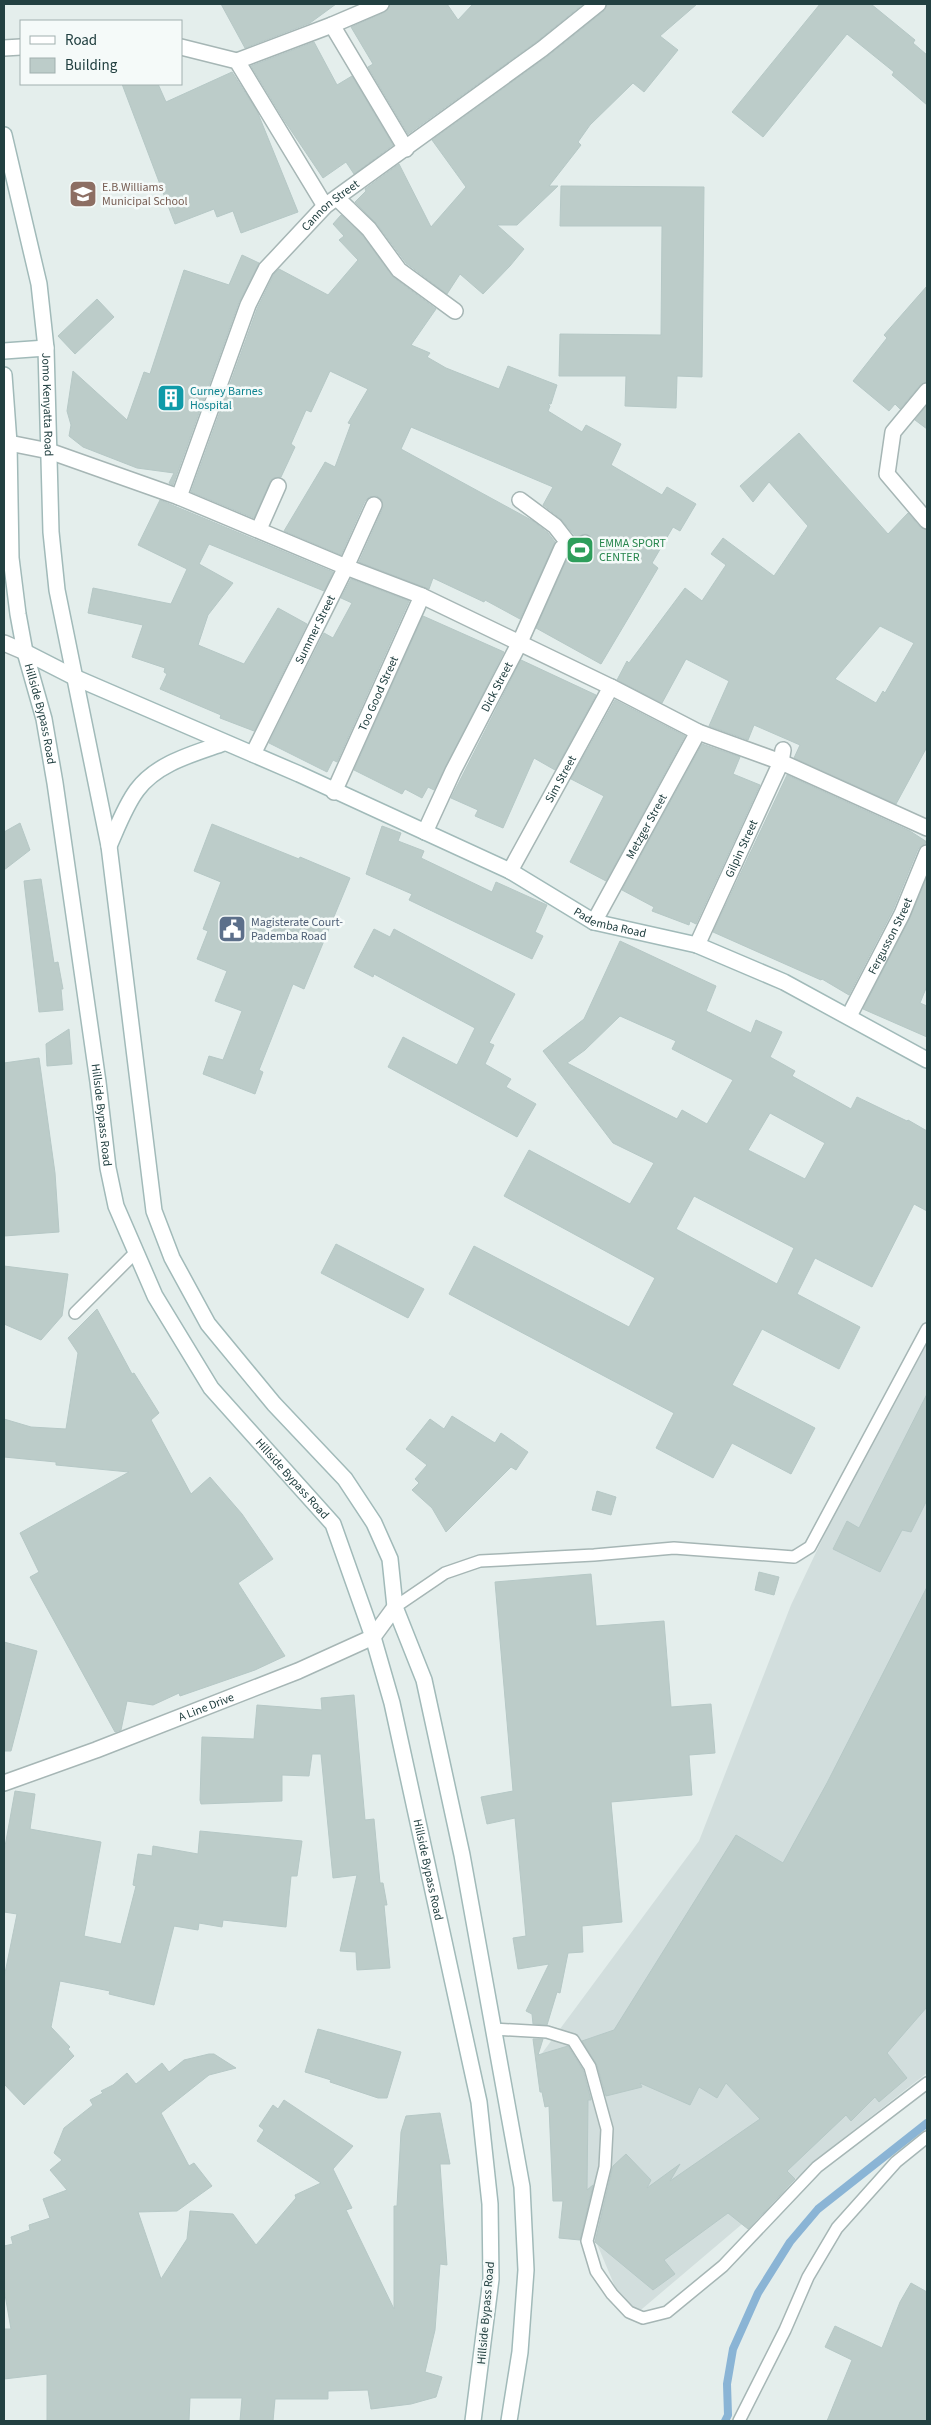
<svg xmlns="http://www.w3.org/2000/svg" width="931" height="2425" font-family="'Source Sans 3',sans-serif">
<rect width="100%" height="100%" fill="#e4eeec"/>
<!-- built -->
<path fill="#d2dedd" d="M927 1319V2073L841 2140 629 2320 579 2201 540 2056 699 1841 791 1605Z"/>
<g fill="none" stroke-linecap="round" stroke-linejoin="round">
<!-- stream -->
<path stroke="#8ab4d5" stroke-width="8" d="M725 2421 728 2415 727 2384 733 2349 758 2293 790 2242 818 2209 927 2123"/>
</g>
<!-- building -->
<path fill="#bcccc9" stroke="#b6c8c6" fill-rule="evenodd" d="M221 4H336L310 23 245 48Z
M390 4H447L458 20 473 4H583L536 42 408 134 368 67 373 64 351 27 385 12Z
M607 4H697L660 36 678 50 644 92 633 83 590 125 578 142 581 145 549 186H558L517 225H497L524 249 510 266 483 294 460 274 447 294 406 263 376 223 355 202 366 191 365 189 399 164 431 227 466 187 432 140 548 56 604 11Z
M820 4H871L915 40 913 43 927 55V105L892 75 894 72 847 34 763 137 732 112Z
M314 42 337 85 352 76 393 145 354 174 346 162 323 178 284 120 251 66Z
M232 72 257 111 298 212 241 233 233 211 217 217 214 209 175 224 122 84H158L166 102Z
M561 186 704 187 702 377 677 376 676 408 625 406 626 376H559L560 334 661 335 662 226H560Z
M341 215 362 235 393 277 436 309 411 345 430 353 427 357 446 368 499 389 508 366 557 385 551 404H548L550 406 548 411 582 432 586 425 621 444 611 465 662 495 667 487 696 504 680 531 673 527 652 563 658 568 601 664 536 628 567 559 589 548 592 542 591 537 586 534 576 537 561 519 543 505 553 487 411 427 401 449 533 521 548 533 555 542 520 619 485 600 484 602 433 578 429 589 359 562 383 508 382 500 377 496 369 497 365 501 341 555 284 531 324 464 325 462 335 467 351 424 348 423 368 389 330 371 311 412 306 410 291 444 295 447 281 477 273 478 270 482 254 518 191 492 257 309 274 274 279 269 328 295 358 260 339 240 344 236 333 224Z
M242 255 259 263 239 302 173 485 169 483 174 473 137 468 83 447 69 436 71 425 67 411 73 371 127 420 144 372 150 374 184 270 229 285Z
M927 286V382L920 385 900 409 895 404 889 411 853 381 887 338 884 335Z
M97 299 114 317 75 354 58 336Z
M927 405V429L915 420Z
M799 433 888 534 908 513 920 527 927 530V747L896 804 794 758 800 745 754 725 748 740 709 726 729 681 686 659 662 703 617 680 627 661 629 663 685 588 702 601 726 565 711 554 723 538 774 576 808 526 769 482 753 502 740 486ZM880 626 914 643 885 693 883 691 876 703 835 679Z
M160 500 333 572 324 591 209 544 199 564 233 583 208 615 198 645 244 664 278 608 307 624 254 731 220 718 221 715 160 689 167 674 164 672 165 668 132 657 143 625 88 613 93 588 171 604 187 569 138 545Z
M351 579 409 601 337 762 333 760 327 772 269 743 324 633 333 638 352 603 341 598Z
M423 616 504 652 434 790 428 787 422 798 405 789 402 794 354 770Z
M521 660 596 695 555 770 534 758 503 828 475 816 478 810 451 798Z
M615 700 685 736 606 881 570 862 604 796 571 779Z
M702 744 740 757 733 774 760 785 696 924 690 921 689 925 652 911 654 907 622 890Z
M787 775 910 831 927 842 918 849 893 910 849 995 822 979 821 980 713 932Z
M20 823 30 850 4 870V832Z
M212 824 299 859 300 857 350 878 304 989 293 984 259 1070 263 1072 255 1094 203 1074 209 1056 223 1060 242 1011 215 1001 227 971 197 959 208 931 203 929 221 882 194 871Z
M382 826 401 833 398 841 424 851 421 858 492 892 496 882 547 905 535 932 543 936 532 959 409 900 412 894 366 874Z
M927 877V986L920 1003 927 1006V1037L863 1009 910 918Z
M41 879 54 963 58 962 63 989H61L63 1010 39 1012 24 881Z
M374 929 390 937 394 929 515 994 489 1043 494 1045 485 1064 511 1079 506 1087 536 1104 517 1137 388 1067 403 1037 457 1065 475 1028 374 974 373 977 354 967Z
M620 941 716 986 706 1011 751 1033 756 1020 782 1032 770 1057 795 1071 792 1076 851 1109 857 1097 907 1121 908 1120 927 1131V1211L914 1204 872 1287 815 1258 797 1294 860 1327 839 1369 762 1329 732 1385 815 1428 791 1474 732 1443 713 1478 656 1448 674 1413 449 1294 474 1246 629 1327 655 1278 504 1196 529 1150 630 1204 654 1163 613 1143 543 1051 584 1019ZM620 1016 676 1041 672 1049 733 1080 707 1124 682 1110 677 1119 567 1063 585 1050ZM770 1113 825 1143 805 1179 748 1150ZM694 1196 794 1248 777 1284 676 1229Z
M69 1029 72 1064 47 1066 46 1044Z
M39 1058 55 1173 59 1232 4 1236V1063Z
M336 1244 424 1289 408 1318 321 1273Z
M4 1266 68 1274 62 1316 41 1340 4 1324Z
M97 1309 132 1374 134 1373 159 1413 151 1420 191 1494 210 1477 242 1514 273 1559 238 1583 285 1656 255 1670 180 1696 179 1693 153 1705 127 1701 121 1730 115 1732 30 1577 39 1572 20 1533 129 1472 56 1465V1462L4 1457V1419L31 1427 66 1429 78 1353 68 1338Z
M927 1394V1500L911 1532 902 1530 880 1572 833 1549 847 1521 859 1528Z
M452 1416 495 1443 501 1433 528 1452 516 1470 511 1467 446 1532 432 1508 412 1490 419 1483 415 1479 427 1465 406 1449 430 1419 444 1429Z
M597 1491 616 1497 611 1515 592 1510Z
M759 1572 779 1577 774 1595 755 1590Z
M591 1574 596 1626 664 1621 671 1707 711 1704 715 1753 689 1755 692 1795 611 1802 622 1922 582 1926 583 1952 568 1953 560 1993 557 1992 547 2025 533 2024 532 2014 526 2011 549 1964 518 1969 513 1938 526 1936 515 1818 487 1824 481 1797 513 1791 495 1582Z
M927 1587V2007L887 2053 907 2078 879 2102 875 2097 851 2121 846 2115 787 2171 795 2179 748 2229 728 2213 664 2260 675 2274 653 2290 595 2242 613 2166 626 2154 651 2180 647 2188 680 2164 670 2181 760 2119 726 2083 717 2098 699 2087 690 2105 640 2083 642 2087 606 2096 597 2065 582 2041 614 2030 736 1835 783 1863 827 1783Z
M4 1642 37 1651 11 1751H4Z
M354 1695 365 1820 374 1819 380 1883H383L387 1905H384L390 1968 357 1970 356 1952 340 1951 357 1875 333 1878 321 1754H312L309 1776 282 1775V1801L201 1804 200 1800 202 1737 254 1739 257 1705 322 1710 321 1698Z
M15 1791 35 1794 30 1829 101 1842 84 1936 121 1944 136 1886 133 1885 138 1854 152 1856 153 1846 198 1854 200 1831 302 1841 297 1876H291L286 1927 223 1920 222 1927 199 1923 198 1930 174 1926 154 2005 109 1994 110 1991 60 1981 51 2027 70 2047 68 2049 74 2056 24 2105 4 2084V1978L17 1914 4 1912V1852Z
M318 2029 401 2052 387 2098H378L330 2082 331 2080 305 2072Z
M533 2039H543L538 2055 568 2046 583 2070 591 2100H588L587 2190 593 2185 580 2240 559 2238 563 2201H553L549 2106 545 2107 542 2092H540Z
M209 2054H214L236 2068 209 2075 161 2113 189 2166 194 2163 212 2186 177 2211 138 2212 161 2279 187 2239 190 2211 233 2214 256 2245 296 2198 295 2195 321 2183 257 2141 264 2130 259 2126 273 2105 278 2109 284 2100 353 2146 333 2169 352 2208 346 2210 394 2309V2206H397L401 2132 406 2116 440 2113 450 2164H440L447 2265 440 2264 435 2330 425 2372 442 2377 436 2397 411 2404 371 2409 368 2390 328 2391V2399H275L273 2421H240L242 2398H190L189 2421H47V2374L4 2379V2329H11L4 2289V2246L13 2244 11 2237 30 2230 29 2225 50 2218 43 2199 67 2190 50 2170 62 2160 54 2153 64 2128 93 2105 90 2100 103 2093 101 2091 113 2085 127 2073 136 2084 162 2063 169 2072 184 2060Z
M911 2283 927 2292V2421H827L852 2360 825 2347 835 2326 882 2348 900 2302Z"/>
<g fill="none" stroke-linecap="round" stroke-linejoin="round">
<defs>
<path id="service" d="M563 553 585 541
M75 1313 136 1252
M395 1607 445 1573 480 1561 594 1555 674 1548 794 1557 810 1547 927 1329
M493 2029 547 2032 573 2040 590 2067 607 2129 605 2167 587 2241 596 2271 612 2294 629 2312 643 2318 667 2312 723 2266 817 2167 927 2083
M739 2421 785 2330 808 2277 837 2228 896 2162 927 2137"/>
<g id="minor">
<path d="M381 4 332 25 406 149"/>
<path d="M181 47 237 61 325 206"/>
<path d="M4 48 21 47"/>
<path d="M237 61 332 25"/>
<path d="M338 199 369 229 399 270 455 311"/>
<path d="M927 391 893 432 887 474 927 521"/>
<path d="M9 443 49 451 179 497 346 567 422 596 611 687 698 732 781 762 927 828"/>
<path id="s1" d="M179 497 248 305 266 269 325 206 542 49 598 4"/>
<path d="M259 529 278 486"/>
<path d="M4 643 25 652"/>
<path id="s2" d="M253 754 346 567 374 505"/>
<path id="s3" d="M334 792 422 596"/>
<path id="s4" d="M425 832 453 771 520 642 562 548 569 544 555 526 520 500"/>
<path id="s5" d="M510 871 611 687"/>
<path id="s6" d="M594 922 698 732"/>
<path id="s7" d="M697 945 781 762 783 750"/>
<path id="s8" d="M849 1016 902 914 927 853"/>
<path id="s9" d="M4 1783 96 1750 298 1671 373 1637 395 1607"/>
</g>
<g id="secondary">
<path id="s10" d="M4 135 39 284 46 348 51 532 57 590 109 846 154 1211 172 1258 208 1324 274 1404 345 1479 374 1523 390 1559 395 1607 424 1680 462 1855 522 2187 526 2270 520 2352 509 2421"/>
<path d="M4 351 46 348"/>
<path id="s11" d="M4 375 9 443 11 558 18 614 25 652 44 719 55 783 98 1082 108 1168 116 1206 155 1296 211 1388 333 1524 373 1637 392 1703 479 2102 490 2204 491 2279 473 2421"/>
<path id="s12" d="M25 652 74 677 299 774 510 871 594 922 697 945 784 982 927 1060"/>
<path d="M109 846C117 828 125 806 137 790 157 763 193 754 224 743"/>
</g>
</defs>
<!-- service casing -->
<use href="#service" stroke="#a6b6b5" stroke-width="14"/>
<!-- minor casing -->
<use href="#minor" stroke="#a6b6b5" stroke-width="18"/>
<!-- secondary casing -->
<use href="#secondary" stroke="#a1bab9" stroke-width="18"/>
<!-- service -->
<use href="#service" stroke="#fff" stroke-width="11"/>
<!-- minor -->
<use href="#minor" stroke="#fff" stroke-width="15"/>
<!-- secondary -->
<use href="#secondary" stroke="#fff" stroke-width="15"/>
</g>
<!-- icons -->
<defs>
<symbol id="school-square" viewBox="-11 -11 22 22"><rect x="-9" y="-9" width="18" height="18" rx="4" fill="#8d6e63" stroke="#f5faf9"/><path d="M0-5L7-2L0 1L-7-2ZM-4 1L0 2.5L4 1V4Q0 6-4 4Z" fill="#fff"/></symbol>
<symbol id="building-square" viewBox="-11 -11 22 22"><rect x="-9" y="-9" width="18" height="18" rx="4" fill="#0f9aa8" stroke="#f5faf9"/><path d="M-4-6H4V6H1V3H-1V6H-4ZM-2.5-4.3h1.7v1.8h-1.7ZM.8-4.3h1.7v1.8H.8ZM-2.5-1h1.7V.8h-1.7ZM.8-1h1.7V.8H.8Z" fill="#fff"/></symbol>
<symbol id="stadium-square" viewBox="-11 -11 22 22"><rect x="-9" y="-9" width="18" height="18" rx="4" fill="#2e9e5b" stroke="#f5faf9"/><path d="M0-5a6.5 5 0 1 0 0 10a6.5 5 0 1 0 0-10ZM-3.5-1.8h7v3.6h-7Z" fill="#fff"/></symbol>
<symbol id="civic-square" viewBox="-11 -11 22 22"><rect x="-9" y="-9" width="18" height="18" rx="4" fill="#5c6f8a" stroke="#f5faf9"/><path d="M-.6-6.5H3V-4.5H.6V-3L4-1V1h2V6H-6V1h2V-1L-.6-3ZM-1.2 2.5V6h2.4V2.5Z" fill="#fff"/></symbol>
</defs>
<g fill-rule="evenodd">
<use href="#school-square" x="67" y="178" width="32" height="32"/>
<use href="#building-square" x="155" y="382" width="32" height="32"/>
<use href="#stadium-square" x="564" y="534" width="32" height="32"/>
<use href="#civic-square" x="216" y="913" width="32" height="32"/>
</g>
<g text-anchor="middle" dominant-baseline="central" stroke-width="5" stroke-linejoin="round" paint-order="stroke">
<!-- education labels -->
<g font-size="12" fill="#785e54" stroke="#f5faf9" text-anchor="start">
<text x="102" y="187">E.B.Williams<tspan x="102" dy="14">Municipal School</tspan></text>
</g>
<!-- street labels -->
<g font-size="12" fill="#224041" stroke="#f5faf9">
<text stroke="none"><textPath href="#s1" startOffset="335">Cannon Street</textPath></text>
<text stroke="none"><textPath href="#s10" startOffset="274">Jomo Kenyatta Road</textPath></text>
<text stroke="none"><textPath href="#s2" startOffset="139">Summer Street</textPath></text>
<text stroke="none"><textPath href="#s4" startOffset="162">Dick Street</textPath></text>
<text stroke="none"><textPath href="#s3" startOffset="108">Too Good Street</textPath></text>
<text stroke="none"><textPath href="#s11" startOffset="342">Hillside Bypass Road</textPath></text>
<text stroke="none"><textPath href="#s5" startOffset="105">Sim Street</textPath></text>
<text stroke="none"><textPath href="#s6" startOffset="109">Metzger Street</textPath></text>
<text stroke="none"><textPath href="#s7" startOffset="106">Gilpin Street</textPath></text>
<text stroke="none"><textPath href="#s12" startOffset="646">Pademba Road</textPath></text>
<text stroke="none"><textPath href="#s8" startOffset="90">Fergusson Street</textPath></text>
<text stroke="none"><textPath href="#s11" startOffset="748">Hillside Bypass Road</textPath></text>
<text stroke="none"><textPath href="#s11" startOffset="1168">Hillside Bypass Road</textPath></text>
<text stroke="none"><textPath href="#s9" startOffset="216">A Line Drive</textPath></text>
<text stroke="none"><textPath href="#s11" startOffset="1588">Hillside Bypass Road</textPath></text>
<text transform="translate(486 2313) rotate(-85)">Hillside Bypass Road</text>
</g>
<!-- culture labels -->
<g font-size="12" fill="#0d838f" stroke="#f5faf9" text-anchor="start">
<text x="190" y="391">Curney Barnes<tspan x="190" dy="14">Hospital</tspan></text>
</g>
<!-- leisure labels -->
<g font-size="12" fill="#27864d" stroke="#f5faf9" text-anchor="start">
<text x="599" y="543">EMMA SPORT<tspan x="599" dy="14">CENTER</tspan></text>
</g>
<!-- service labels -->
<g font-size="12" fill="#4e5e75" stroke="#f5faf9" text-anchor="start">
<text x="251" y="922">Magisterate Court-<tspan x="251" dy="14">Pademba Road</tspan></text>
</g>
</g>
<!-- border -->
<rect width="931" height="2425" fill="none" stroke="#224041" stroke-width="10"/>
<!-- legend -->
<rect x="20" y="20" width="162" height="65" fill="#f5faf9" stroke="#a1b0af"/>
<rect x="30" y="36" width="25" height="8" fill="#ffffff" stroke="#a1b0af"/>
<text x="65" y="45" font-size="15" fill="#224041">Road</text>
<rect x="30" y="58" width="25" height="15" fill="#bcccc9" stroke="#a1b0af"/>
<text x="65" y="70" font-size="15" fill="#224041">Building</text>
</svg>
